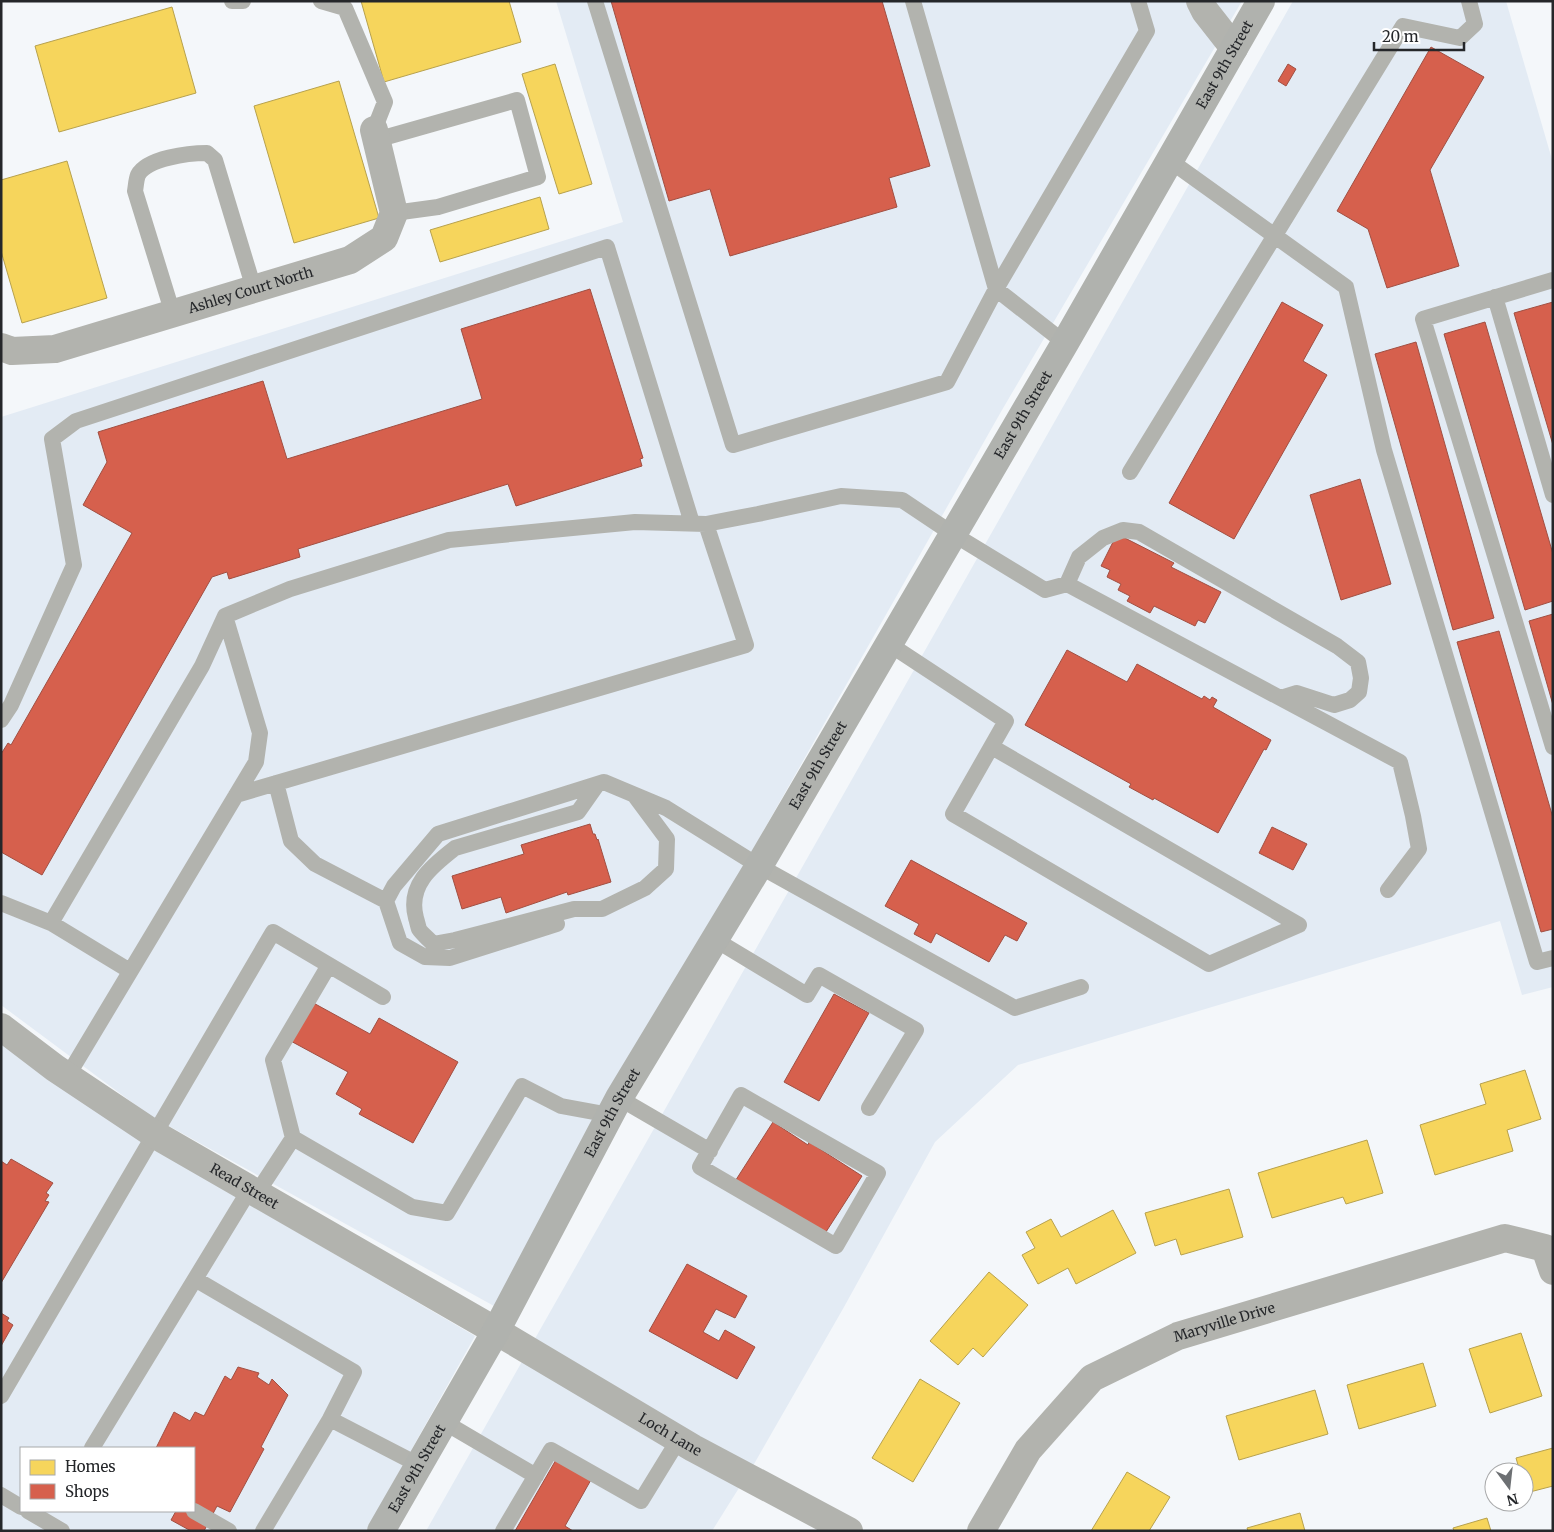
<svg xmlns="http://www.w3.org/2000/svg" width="1554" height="1532" font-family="Merriweather,serif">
<rect width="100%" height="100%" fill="#f4f7fa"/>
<!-- built -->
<path fill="#e3ebf4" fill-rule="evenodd" d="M556 1H1242L1002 410 494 1306 149 1115 1 1005V417L623 222Z
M1293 1H1506L1553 163V987L1522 995 1500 921 1018 1065 935 1142 844 1307 754 1464 712 1531H426Z
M1 1044 182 1165 475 1336 366 1531H1ZM21 1448H194V1511H21Z"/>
<!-- homes -->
<path fill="#f6d55c" stroke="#b7a14d" d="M361 1H509L521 42 384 82Z
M172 7 196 93 59 132 35 46Z
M555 64 592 184 559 194 522 74Z
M339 81 379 218 294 243 254 106Z
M67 161 107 298 22 323 1 251V180Z
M540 197 549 229 440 262 430 230Z
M1525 1070 1541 1119 1507 1130 1513 1151 1435 1175 1420 1125 1486 1104 1480 1084Z
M1367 1140 1383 1193 1346 1204 1343 1197 1272 1218 1258 1173Z
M1229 1189 1243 1237 1181 1255 1176 1239 1155 1246 1145 1213Z
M1113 1210 1136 1253 1076 1284 1068 1268 1038 1284 1022 1255 1035 1248 1026 1232 1051 1219 1061 1237Z
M989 1272 1028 1305 983 1357 973 1348 958 1365 930 1341Z
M1521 1333 1542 1396 1490 1413 1469 1349Z
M1423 1363 1436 1406 1359 1429 1347 1385Z
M920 1379 960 1403 913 1482 872 1458Z
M1315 1390 1328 1434 1239 1460 1226 1416Z
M1553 1448V1486L1526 1493 1524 1487V1472H1520L1516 1458Z
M1127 1472 1170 1497 1149 1531H1091Z
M1300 1513 1305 1531H1248L1247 1528Z
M1487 1518 1491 1531H1454L1453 1528Z"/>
<!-- shops -->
<path fill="#d6604d" stroke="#a14f42" d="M611 1H882L930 166 889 178 897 207 730 256 710 189 669 201Z
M1431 47 1484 77 1430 170 1459 266 1387 288 1368 229 1337 211Z
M1288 64 1296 69 1286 86 1278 81Z
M590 289 643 458 640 459 642 466 516 506 508 484 298 549 300 557 229 579 227 572 212 577 42 875 1 852V754L8 743 11 745 132 533 83 505 107 462 98 432 263 381 287 459 482 399 461 329Z
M1282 302 1323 325 1303 361 1327 375 1234 539 1169 503Z
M1553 302V445L1514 313Z
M1485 322 1553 554V601L1525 610 1444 334Z
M1416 342 1494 618 1453 630 1375 354Z
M1360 479 1391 584 1341 600 1310 495Z
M1117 534 1174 563 1171 567 1221 592 1205 623 1198 620 1195 626 1154 606 1150 613 1127 601 1130 596 1118 590 1121 584 1107 577 1110 570 1101 566Z
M1553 614V705L1529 621Z
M1499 631 1553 818V929L1541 932 1457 642Z
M1067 650 1127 682 1137 664 1202 699 1204 696 1210 700 1212 697 1217 700 1213 707 1271 740 1266 750 1264 749 1218 833 1154 798 1153 800 1129 787 1131 784 1025 725Z
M590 824 593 834H595L597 840 598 839 611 882 568 895 567 892 506 913 501 897 462 909 452 876 524 854 521 845Z
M1272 827 1307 844 1293 870 1259 853Z
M911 860 1027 923 1017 941 1005 935 989 962 936 933 931 943 914 934 919 924 885 906Z
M834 994 869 1013 819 1101 784 1082Z
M308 1000 370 1034 379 1018 458 1062 413 1143 359 1114 362 1109 336 1094 348 1072 287 1039Z
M773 1122 808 1145 809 1142 862 1176 824 1235 732 1186Z
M11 1159 53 1183 46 1193 49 1195 45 1201 49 1202 1 1283V1161L7 1165Z
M687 1264 747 1296 735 1318 716 1309 703 1332 719 1341 725 1330 755 1347 737 1379 649 1331Z
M1 1313 9 1318 7 1321 13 1325 1 1346Z
M238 1367 259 1373 257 1377 269 1385 272 1379 288 1395 261 1447 264 1449 230 1512 217 1506 204 1531H191L171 1520 176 1511H194V1448H156L174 1412 190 1421 195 1412 204 1416 225 1376 231 1380Z
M557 1458 592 1478 565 1526 573 1531H515Z"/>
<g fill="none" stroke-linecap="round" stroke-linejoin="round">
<!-- service -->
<path stroke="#b2b3ae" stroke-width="16" d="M232 1H243
M321 1 345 8 385 102 374 130
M595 1 733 445 947 382 996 289 913 1
M376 140 517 100 538 177 438 207 394 213
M1169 160 1346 287 1384 450 1537 962 1553 958
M1553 280 1423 319 1553 747
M1495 297 1553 495
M173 314 135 191C136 186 136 180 138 175 147 158 189 153 207 153L215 160 254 289
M1065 343 996 289 1147 31 1138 1
M1130 472 1403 26 1460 38 1475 24 1469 1
M1067 584 1079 557 1103 538 1123 530 1139 532 1337 646 1358 662 1361 678 1359 692 1350 700 1334 705 1297 693 1281 698
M889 644 1006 721 953 814 1209 964 1299 925
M1 720 11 705 74 565 52 439 76 421 607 247 692 523
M992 747 1299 925
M276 783 291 841 315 864 386 901 400 943 425 957 450 958 557 924
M597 785 578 812 455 848C432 866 407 885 416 918 417 921 418 926 419 929 422 934 429 939 433 944L455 940 574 909H602L645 888 666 869 667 839 635 796
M236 795 746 645 706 524
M386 901 394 886 438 834 604 782 666 808 759 866 1015 1008 1081 987
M1 903 51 923
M714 939 807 995 819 975 916 1030 869 1108
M130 971 51 923 202 666 225 616
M67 1077 256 762 260 733 225 616 290 589 449 540 635 522 706 524 758 514 841 496 902 500 953 534 1045 590 1067 584 1400 762 1413 816 1419 849 1388 890
M741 1095 878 1173 836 1246 700 1167Z
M619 1098 710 1151
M293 1138 273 1060 329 965
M257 1193 293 1138 412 1207 447 1213 522 1086 561 1106 610 1115
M195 1279 354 1372 330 1419 263 1531
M1 1396 273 932 383 997
M330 1419 419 1465
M444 1422 536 1476
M92 1448 250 1189
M1 1495 21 1507
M28 1511 62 1531
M194 1511 229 1531
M503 1531 551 1450 641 1501 679 1439"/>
<!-- minor -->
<g stroke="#b2b3ae" stroke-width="28">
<path d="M1200 1 1205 11 1234 48"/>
<path id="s1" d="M1 347 12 351 55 349 350 260 384 238 394 213 374 130"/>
<path id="s2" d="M1 1027 55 1068 154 1134 496 1331 693 1448 849 1531"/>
<path id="s3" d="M981 1531 1028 1450 1092 1378 1178 1336 1505 1238 1545 1248 1553 1271"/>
</g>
<!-- secondary -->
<path stroke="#b0b2ae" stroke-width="28" id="s4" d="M381 1531 496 1331 619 1098 759 866 1065 343 1261 1"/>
</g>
<g text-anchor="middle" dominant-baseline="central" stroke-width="5" stroke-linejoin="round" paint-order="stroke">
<!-- street labels -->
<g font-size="14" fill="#25272a" stroke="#fff">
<text stroke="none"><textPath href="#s4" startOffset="1692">East 9th Street</textPath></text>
<text stroke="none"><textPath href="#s1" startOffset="259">Ashley Court North</textPath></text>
<text stroke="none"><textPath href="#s4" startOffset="1288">East 9th Street</textPath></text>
<text stroke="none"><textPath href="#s4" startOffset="882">East 9th Street</textPath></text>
<text stroke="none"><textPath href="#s4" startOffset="478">East 9th Street</textPath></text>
<text stroke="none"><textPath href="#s2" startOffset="291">Read Street</textPath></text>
<text stroke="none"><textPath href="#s3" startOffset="334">Maryville Drive</textPath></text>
<text stroke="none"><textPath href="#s2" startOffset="784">Loch Lane</textPath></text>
<text stroke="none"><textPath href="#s4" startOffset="72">East 9th Street</textPath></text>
</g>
</g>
<!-- border -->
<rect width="1554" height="1532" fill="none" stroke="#25272a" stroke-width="5"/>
<!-- legend -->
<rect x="20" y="1447" width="175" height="65" fill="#ffffff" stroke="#a8a9aa"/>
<rect x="30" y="1460" width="25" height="15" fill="#f6d55c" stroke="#a8a9aa"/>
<text x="65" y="1472" font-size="15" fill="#25272a">Homes</text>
<rect x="30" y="1484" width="25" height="15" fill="#d6604d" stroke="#a8a9aa"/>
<text x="65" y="1497" font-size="15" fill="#25272a">Shops</text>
<!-- north arrow -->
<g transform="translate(1509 1487) rotate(165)"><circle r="24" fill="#ffffff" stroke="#a8a9aa"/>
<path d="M0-4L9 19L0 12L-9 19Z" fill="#6d7073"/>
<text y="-8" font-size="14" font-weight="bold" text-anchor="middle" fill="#25272a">N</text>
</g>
<!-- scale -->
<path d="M1374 42v8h90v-8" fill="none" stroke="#25272a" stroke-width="2.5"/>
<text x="1382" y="42" font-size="15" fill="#25272a" stroke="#ffffff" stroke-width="4" paint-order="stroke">20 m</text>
</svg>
